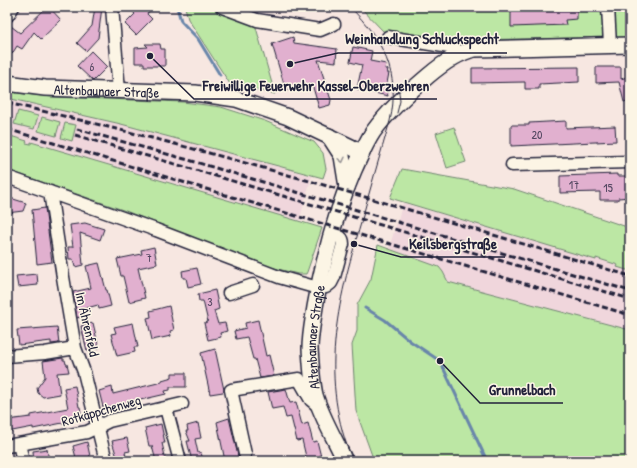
<svg xmlns="http://www.w3.org/2000/svg" width="637" height="468" font-family="'Patrick Hand',sans-serif">
<rect width="100%" height="100%" fill="#f7e7e1"/>
<filter id="ink" filterUnits="userSpaceOnUse"><feTurbulence type="fractalNoise" baseFrequency=".025" numOctaves="2"/><feDisplacementMap in="SourceGraphic" scale="8" xChannelSelector="R" yChannelSelector="G"/><feConvolveMatrix kernelMatrix="1 2 1 2 8 2 1 2 1" color-interpolation-filters="sRGB"/></filter>
<g filter="url(#ink)">
<!-- built -->
<path fill="#f0d6dc" d="M7 98 121 124 312 176 299 221 32 142 31 144 26 143V140L7 135Z
M403 203 596 258 618 265V267L630 271V330L448 282 443 272 389 248Z"/>
<!-- green -->
<path fill="#bce7a4" stroke="#6f8470" d="M185 7H211L255 24 275 94 230 84 188 19Z
M360 7H630V37L467 40 383 31Z
M7 92 52 97 183 102 221 107 265 121 314 142 323 153 326 169 323 178 121 124 7 98Z
M18 111 38 116 34 129 14 124Z
M42 117 60 122 56 136 38 131Z
M65 123 76 125 72 141 61 138Z
M454 127 466 162 447 168 436 133Z
M7 135 27 141 26 143 31 144V142L322 228 307 272 306 274H298L266 266 123 210 7 170Z
M402 169 514 189 630 228V271L617 267 618 265 596 258V260L390 198Z
M378 245 439 267 443 272 448 282 630 330V461H374L356 411 352 345 357 331V305L371 279Z"/>
<g fill="none" stroke-linecap="round" stroke-linejoin="round">
<!-- stream -->
<path stroke="#6986aa" stroke-width="3" d="M177 7 181 21 198 39 220 75
M365 308 385 320 410 341 440 361 487 461"/>
</g>
<!-- building -->
<path fill="#e1b0cf" stroke="#22223b" d="M47 7H49L61 20 41 39 34 32 22 49 17 46 12 54 7 51V23L20 33Z
M95 7H102L98 38 86 51 77 43 92 26Z
M136 7H152L147 14 152 19 136 35 125 24 135 14 132 11Z
M511 7H577V19L565 20 566 25 511 27Z
M293 37 294 43 337 49 336 62 318 60 331 100 330 105 319 108 312 84 286 91 272 44Z
M145 44H160L161 49H165V66H144V63H135V48L148 47Z
M353 47 372 51 370 61 386 64 385 69H388L387 73H389L386 88 388 96 357 89 362 65 350 62Z
M91 51 107 67 93 81 77 66Z
M579 67V82L539 84V89H525V82L472 83V68Z
M596 67H621V79L630 76V100L624 102 619 82 596 83Z
M566 121V128L615 126 616 141 511 146V125H529V123Z
M617 174V176H630V197L618 198V200H600V192L560 193V176Z
M7 197 26 203 23 211 7 213Z
M45 208 52 262 37 264 32 210Z
M85 223 104 229 100 240 80 233 83 265 75 267 73 259H69L68 247H73L70 225Z
M154 247 157 264 138 268 145 298 129 302 123 276H121L117 259 142 254 141 250Z
M99 263 106 290H107L111 306 99 309 98 305 83 309 84 316 77 318 73 292 91 288 86 266Z
M197 268 201 284 188 287 186 278H183L182 271Z
M37 274 38 285 18 287 16 276Z
M215 290 219 309 214 311 218 324 225 323 227 331 220 333 221 337 208 340 204 323 208 322 203 301H199L198 294Z
M169 306 174 330 170 331 171 336 152 340 147 318 151 317 150 311Z
M258 320 266 356 269 355 274 376 260 378 255 359H253L247 337 236 339 234 331 246 328 245 323Z
M93 323 99 348 87 351 81 326Z
M133 323 138 347H134L135 352 117 356 111 334 116 333 114 327Z
M57 327 59 343 51 344V341L19 345 17 330Z
M215 349 224 390 223 392 210 394 201 353Z
M63 358V360H65L66 364H67L69 372 57 373 60 394 43 397 38 393 37 388 45 377 43 361Z
M172 373H186V387H170V390L165 391 166 394 106 408V406L103 407 99 391 112 387 113 394 162 382V380L172 377Z
M75 386 79 407H80L82 419 33 429V427L7 432V420L31 417V415L68 408 64 388Z
M286 389 290 403 296 402 302 425 308 423 313 442 317 441 322 461H307L302 440 297 441 291 417 286 418 283 407 272 409 268 392Z
M229 418 239 460 234 461H225L217 422Z
M198 423 201 438 195 439 198 453 201 452 203 461H192L187 441H190L186 431H188L187 426Z
M161 424 165 443H162L166 461H156L152 446H149L145 428Z
M127 438 130 451 125 452 127 461H118L112 441Z
M87 442 91 461H81L80 457 76 458 73 446Z
M47 449 49 461H34L33 451Z"/>
<g fill="none" stroke-linecap="round" stroke-linejoin="round">
<defs>
<path id="minor" d="M112 7 119 91
M222 7 257 20 320 30 334 24
M608 7 610 45
M7 16 13 7
M388 37 455 48 458 56
M512 165 630 162
M7 177 156 230 279 277 318 288 326 287 331 283 334 277 343 244C343 236 338 236 331 234
M50 192 63 277 75 348 84 372 106 461
M229 293 253 285
M7 356 45 353 75 348
M166 408 180 461
M19 444 23 461
M7 446 87 432 109 421 182 404
M245 454 231 390 299 379 311 400 317 405"/>
<g id="major">
<path id="s1" d="M7 83 45 88 195 93 236 99 288 117 351 147 362 153"/>
<path d="M329 136 342 156 347 187"/>
<path id="s2" d="M345 461C335 439 322 418 315 395 312 382 311 363 310 349 310 335 313 321 315 307 323 260 335 214 354 170 360 157 365 144 373 132 389 110 408 93 428 76 441 65 458 52 475 49L630 45"/>
</g>
</defs>
<!-- minor casing -->
<use href="#minor" stroke="#22223b" stroke-width="15"/>
<!-- major casing -->
<use href="#major" stroke="#22223b" stroke-width="18"/>
<!-- minor -->
<use href="#minor" stroke="#fcf5e5" stroke-width="12"/>
<!-- major -->
<use href="#major" stroke="#fcf5e5" stroke-width="15"/>
<!-- tram -->
<path stroke="#22223b" stroke-width="1" d="M350 7C383 40 401 74 390 121 380 155 370 189 361 223 337 304 318 380 353 461
M397 113 400 101 398 85"/>
<!-- rail -->
<path stroke="#22223b" stroke-width="3" stroke-dasharray="6 3" stroke-linecap="butt" d="M7 103C217 150 423 214 630 276
M7 129 229 196 630 315
M77 129 192 161 630 291
M75 135 192 169 630 299"/>
</g>
<!-- one-way arrows -->
<defs><path id="oneway-chevron" d="M-2-3.5L2.5 0L-2 3.5" fill="none" stroke-width="1.6" stroke-linecap="round" stroke-linejoin="round"/></defs>
<use stroke="#9a9698" href="#oneway-chevron" transform="translate(342 160) rotate(77)"/>
</g>
<g text-anchor="middle" dominant-baseline="central" stroke-width="3" stroke-linejoin="round" paint-order="stroke">
<!-- number labels -->
<g font-size="12" fill="#524660">
<text x="92" y="66">6</text>
<text x="537" y="134">20</text>
<text x="574" y="184">17</text>
<text x="608" y="187">15</text>
<text x="149" y="257">7</text>
<text x="210" y="301">3</text>
</g>
<!-- street labels -->
<g font-size="14" fill="#22223b" stroke="#fcf5e5">
<text stroke="none"><textPath href="#s1" startOffset="100">Altenbaunaer Straße</textPath></text>
<text transform="translate(88 324) rotate(77)">Im Ährenfeld</text>
<text stroke="none"><textPath href="#s2" startOffset="131">Altenbaunaer Straße</textPath></text>
<text transform="translate(101 410) rotate(-16)">Rotkäppchenweg</text>
</g>
</g>
<!-- callouts -->
<path fill="none" stroke="#22223b" stroke-width="1.5" d="M290 64L338 53H507M150 56L194 99H437M354 244L401 257H505M440 361L480 403H563"/>
<g fill="#22223b" stroke="#fcf5e5" stroke-width="1.5">
<circle cx="290" cy="64" r="4"/>
<circle cx="150" cy="56" r="4"/>
<circle cx="354" cy="244" r="4"/>
<circle cx="440" cy="361" r="4"/>
</g>
<g font-size="15" text-anchor="middle" font-weight="bold" fill="#22223b" stroke="#fcf5e5" stroke-width="3" stroke-linejoin="round" paint-order="stroke">
<text x="422" y="44">Weinhandlung Schluckspecht</text>
<text x="316" y="91">Freiwillige Feuerwehr Kassel-Oberzwehren</text>
<text x="453" y="249">Keilsbergstraße</text>
<text x="522" y="395">Grunnelbach</text>
</g>
<!-- margin -->
<rect width="637" height="468" fill="none" stroke="#fcf5e5" stroke-width="24"/>
<rect x="12" y="12" width="613" height="444" fill="none" stroke="#22223b" stroke-width="1.5" filter="url(#ink)"/>
</svg>
